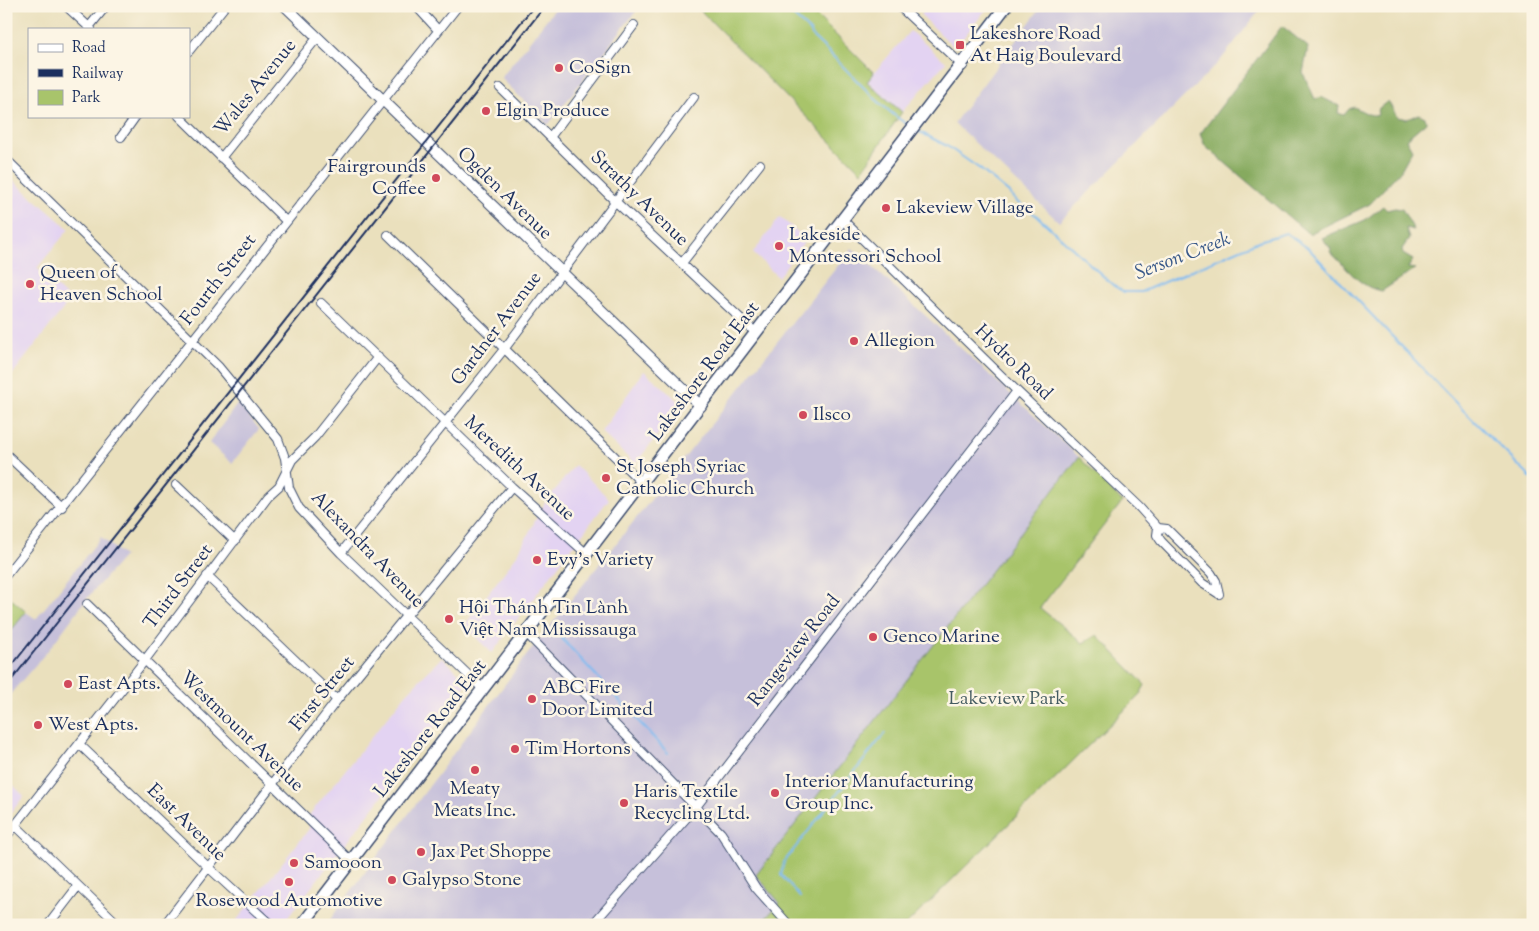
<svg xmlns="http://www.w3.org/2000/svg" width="1539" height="931" font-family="'Sorts Mill Goudy',serif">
<rect width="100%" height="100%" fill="#fcf5e5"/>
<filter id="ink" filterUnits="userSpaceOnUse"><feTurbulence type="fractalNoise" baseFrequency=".02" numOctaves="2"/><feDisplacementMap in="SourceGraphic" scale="10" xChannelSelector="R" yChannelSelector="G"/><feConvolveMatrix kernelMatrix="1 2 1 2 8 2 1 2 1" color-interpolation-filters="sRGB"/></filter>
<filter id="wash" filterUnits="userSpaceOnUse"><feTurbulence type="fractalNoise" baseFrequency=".0096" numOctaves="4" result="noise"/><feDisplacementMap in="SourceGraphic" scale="20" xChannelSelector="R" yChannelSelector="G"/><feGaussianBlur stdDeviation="1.12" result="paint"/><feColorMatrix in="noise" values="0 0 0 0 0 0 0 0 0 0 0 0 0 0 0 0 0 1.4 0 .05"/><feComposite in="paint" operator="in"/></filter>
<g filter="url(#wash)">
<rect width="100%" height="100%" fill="#eae0bd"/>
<!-- built -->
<path fill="#e3d3f2" d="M927 6H989L955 48 921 15Z
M910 31 946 62 902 112 867 81Z
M8 176 69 229 37 268 70 300 12 375 6 369Z
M780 217 806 239 778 277 753 253Z
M644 371 682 404 635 464 601 432Z
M575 465 609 499 492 653 464 626 517 555 544 504Z
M442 657 468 682 402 771 282 925H233L309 829 310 814 406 694Z
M6 778 24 796 6 819Z"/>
<!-- industrial -->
<path fill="#c6c0da" d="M557 6H640L548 125 501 78Z
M1042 6H1263L1220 61 1059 222 954 123Z
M852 248 1079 457 756 875 781 903 759 925H326L523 660Z
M238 403 259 429 232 463 209 443Z
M101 537 124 556 88 597 50 648 6 699V637L26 612 36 619Z"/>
<!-- green -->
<path fill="#a8c46b" stroke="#627a64" d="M696 6H807L874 73 867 82 902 112 861 172Z
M1079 457 1122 502 1040 608 1083 643 1097 635 1145 685 1139 696 906 925H759L780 903 756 875Z
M8 596 26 612 6 637V598Z"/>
<!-- forest -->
<path fill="#86aa5f" stroke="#506c5e" d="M1282 26 1308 47 1303 73 1315 99 1321 97 1339 106 1338 113 1344 115 1349 109 1354 107 1368 114 1377 116 1379 108 1388 101 1397 117 1407 119 1419 114 1425 117 1426 122 1406 139 1412 150 1401 170 1370 204 1309 234 1205 146 1200 134Z
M1383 206 1387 210 1395 208 1402 209 1414 230 1406 228 1409 239 1402 249 1403 254 1413 260 1408 268 1415 269 1382 291C1359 288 1346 266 1330 252L1331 249 1322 238 1365 220Z"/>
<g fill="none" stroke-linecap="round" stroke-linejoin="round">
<!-- stream -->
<path stroke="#7ebbf1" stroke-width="2" d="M782 6 810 31 813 37C845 66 872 101 908 125
M916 130 947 146 980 169 1009 193 1017 202 1037 216 1114 286 1124 292H1141L1259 241 1286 233 1308 248 1447 394 1533 480
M554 630 668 753
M800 897 781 875 784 862 885 733"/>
</g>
</g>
<g filter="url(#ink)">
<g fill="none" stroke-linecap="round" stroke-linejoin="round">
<defs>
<path id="street" d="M66 6 91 29
M416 6 438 30
M899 6 963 66
M89 27 106 6
M189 51 225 6
M500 88 616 202 756 333
M179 116 286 221
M551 136 634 25
M121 137 136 116
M221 158 317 38
M6 159 218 366 278 439 285 458 289 488 299 508 341 553 483 689
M844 221 1017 391 1139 507 1158 528
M388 235 642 483
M682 263 760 164
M321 303 512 487 588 555
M6 454 62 507
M176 485 235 541
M1158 528 1167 529 1211 573 1216 581 1219 594
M1158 528 1157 535 1161 541 1202 583 1219 594
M341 553 505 348 694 97
M6 575 458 6
M207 576 337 700
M87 604 351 861
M526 633 721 833 756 888 789 925
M79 744 209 868 271 925
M15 825 119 925
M6 837 145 660 268 496 279 486 292 460 315 437 378 357
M48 925 78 886
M164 925 337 700 512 487
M592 925 696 807 1017 391"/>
<path id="secondary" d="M285 6 701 406"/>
<path id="primary" d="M302 925 1006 6"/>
</defs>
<!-- street casing -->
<use href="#street" stroke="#3a4a6c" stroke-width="10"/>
<!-- secondary casing -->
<use href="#secondary" stroke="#3a4a6c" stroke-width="12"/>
<!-- primary casing -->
<use href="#primary" stroke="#3a4a6c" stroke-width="14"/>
<!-- street -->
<use href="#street" stroke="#fff" stroke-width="8"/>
<!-- secondary -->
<use href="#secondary" stroke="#fff" stroke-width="10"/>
<!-- primary -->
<use href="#primary" stroke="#fff" stroke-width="11"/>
<!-- rail -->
<path stroke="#1b2f5e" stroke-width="2" d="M6 673 534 6
M6 687 545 6"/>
</g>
</g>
<!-- markers -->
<g fill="#d1495b" stroke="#fcf5e5" stroke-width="2">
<rect x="955" y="40" width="10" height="10" rx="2.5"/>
<circle cx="559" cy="68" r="5"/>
<circle cx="486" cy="111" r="5"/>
<circle cx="436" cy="178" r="5"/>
<circle cx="886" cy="208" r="5"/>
<circle cx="779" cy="246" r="5"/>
<circle cx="30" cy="284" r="5"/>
<circle cx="854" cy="341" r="5"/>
<circle cx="803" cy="415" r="5"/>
<circle cx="606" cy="478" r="5"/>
<circle cx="537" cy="560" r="5"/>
<circle cx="449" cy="619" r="5"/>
<circle cx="873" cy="637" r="5"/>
<circle cx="68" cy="684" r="5"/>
<circle cx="532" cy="699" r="5"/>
<circle cx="38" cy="725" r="5"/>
<circle cx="515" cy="749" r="5"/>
<circle cx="475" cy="770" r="5"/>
<circle cx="775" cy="793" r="5"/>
<circle cx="624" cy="803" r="5"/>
<circle cx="421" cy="852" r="5"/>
<circle cx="294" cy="863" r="5"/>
<circle cx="392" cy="880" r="5"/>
<circle cx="289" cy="882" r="5"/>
</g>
<g text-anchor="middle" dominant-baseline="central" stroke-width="5" stroke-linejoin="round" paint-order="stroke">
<!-- poi labels -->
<g font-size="19" fill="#1b2f5e" stroke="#fcf5e5" text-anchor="start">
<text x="970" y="34">Lakeshore Road<tspan x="970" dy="22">At Haig Boulevard</tspan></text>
<text x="569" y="68">CoSign</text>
<text x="496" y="111">Elgin Produce</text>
<text x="426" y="167" text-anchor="end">Fairgrounds<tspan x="426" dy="22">Coffee</tspan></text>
<text x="896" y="208">Lakeview Village</text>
<text x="789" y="235">Lakeside<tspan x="789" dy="22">Montessori School</tspan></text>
<text x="40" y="273">Queen of<tspan x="40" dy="22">Heaven School</tspan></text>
<text x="864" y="341">Allegion</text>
<text x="813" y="415">Ilsco</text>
<text x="616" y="467">St Joseph Syriac<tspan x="616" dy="22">Catholic Church</tspan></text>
<text x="547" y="560">Evy's Variety</text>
<text x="459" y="608">Hội Thánh Tin Lành<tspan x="459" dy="22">Việt Nam Mississauga</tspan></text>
<text x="883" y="637">Genco Marine</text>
<text x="78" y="684">East Apts.</text>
<text x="542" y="688">ABC Fire<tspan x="542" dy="22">Door Limited</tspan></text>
<text x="48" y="725">West Apts.</text>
<text x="525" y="749">Tim Hortons</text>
<text x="785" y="782">Interior Manufacturing<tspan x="785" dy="22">Group Inc.</tspan></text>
<text x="475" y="789" text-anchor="middle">Meaty<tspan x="475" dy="22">Meats Inc.</tspan></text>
<text x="634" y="792">Haris Textile<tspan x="634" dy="22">Recycling Ltd.</tspan></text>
<text x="431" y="852">Jax Pet Shoppe</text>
<text x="304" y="863">Samooon</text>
<text x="402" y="880">Galypso Stone</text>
<text x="289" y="901" text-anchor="middle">Rosewood Automotive</text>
</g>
<!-- street labels -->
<g font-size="19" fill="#1b2f5e" stroke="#fcf5e5">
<text transform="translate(256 88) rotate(-51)">Wales Avenue</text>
<text transform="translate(504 194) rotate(44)">Ogden Avenue</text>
<text transform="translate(639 199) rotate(44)">Strathy Avenue</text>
<text transform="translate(219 280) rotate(-52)">Fourth Street</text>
<text transform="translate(497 329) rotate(-53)">Gardner Avenue</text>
<text transform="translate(1013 363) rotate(44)">Hydro Road</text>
<text transform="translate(705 372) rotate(-53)">Lakeshore Road East</text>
<text transform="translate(519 469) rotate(43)">Meredith Avenue</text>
<text transform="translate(367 550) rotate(46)">Alexandra Avenue</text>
<text transform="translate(179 587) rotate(-53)">Third Street</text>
<text transform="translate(795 651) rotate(-52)">Rangeview Road</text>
<text transform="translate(323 694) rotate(-51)">First Street</text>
<text transform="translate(431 729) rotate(-52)">Lakeshore Road East</text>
<text transform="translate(241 732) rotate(44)">Westmount Avenue</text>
<text transform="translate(186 823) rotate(44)">East Avenue</text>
</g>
<!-- park labels -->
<g font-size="19" fill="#455c62" stroke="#fcf5e5">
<text x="1007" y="699">Lakeview Park</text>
</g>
<!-- water labels -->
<g font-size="20" font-style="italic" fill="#39598a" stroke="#fcf5e5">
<text transform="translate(1183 257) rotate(-21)">Serson Creek</text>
</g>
</g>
<!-- margin -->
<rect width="1539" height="931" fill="none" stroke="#fcf5e5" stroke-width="25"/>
<!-- legend -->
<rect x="28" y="28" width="162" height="90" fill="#fcf5e5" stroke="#a2a6af"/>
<rect x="38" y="44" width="25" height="8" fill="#ffffff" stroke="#a2a6af"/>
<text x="72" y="52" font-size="15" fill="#1b2f5e">Road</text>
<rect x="38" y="69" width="25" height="8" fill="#1b2f5e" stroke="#a2a6af"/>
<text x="72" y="78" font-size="15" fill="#1b2f5e">Railway</text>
<rect x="38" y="90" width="25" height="15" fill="#a8c46b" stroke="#a2a6af"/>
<text x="72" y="102" font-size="15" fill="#1b2f5e">Park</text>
</svg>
